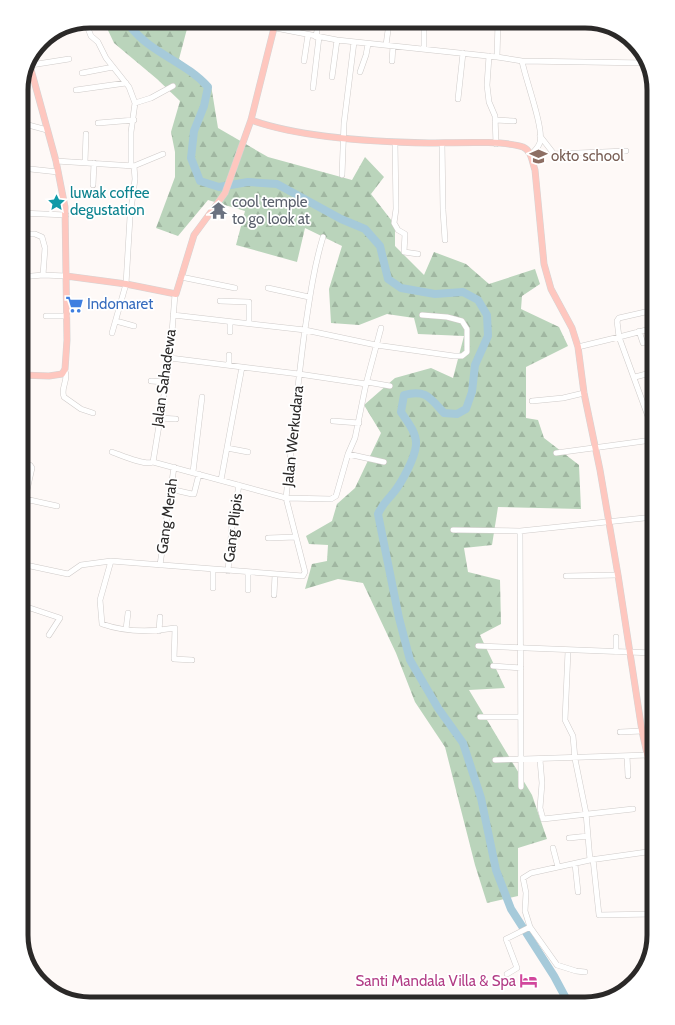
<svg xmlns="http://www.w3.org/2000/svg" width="675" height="1025" font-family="Cabin,sans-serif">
<defs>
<pattern id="forest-firs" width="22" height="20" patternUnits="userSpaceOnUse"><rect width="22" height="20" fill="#bad4bb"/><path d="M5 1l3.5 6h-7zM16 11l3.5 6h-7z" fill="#a0b6a1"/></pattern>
</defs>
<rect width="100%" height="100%" fill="#fef9f7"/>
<!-- forest -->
<path fill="url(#forest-firs)" d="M188 25 179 59 211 85 218 128 268 157 352 180 365 157 384 177 371 194 395 225V246L424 275 434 252 466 264 489 284 535 269 540 284 522 296 521 309 559 327 568 346 526 367V418L538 420 544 438 579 465 581 509 498 507 492 545 464 548 468 572 500 580 501 624 480 635 505 688 469 690 532 795 547 839 518 848V896L487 903 475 865 445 747 415 702 396 653 363 583 338 579 305 589 312 564 327 561 328 545 309 544 306 536 332 521 337 504 355 488 381 433 364 405 395 378 431 368 453 378 464 336 418 334 414 318 387 314 359 325 331 323 329 289 342 246 305 228 297 262 236 245 245 211 208 200 178 236 156 228 175 177V152L171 132 180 101 157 79 114 43 106 26Z"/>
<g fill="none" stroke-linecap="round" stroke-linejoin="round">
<!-- stream -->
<path stroke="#a6cada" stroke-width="1.5" d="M640 975V961L645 955 649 953"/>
<!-- river -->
<path stroke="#a6cada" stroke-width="8" d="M130 26C150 53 186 62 208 87L204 106 194 131 191 158 200 181 219 187 248 182 277 184 341 219 365 229 380 246 388 279 401 288 435 294 463 292 478 300 487 315 488 336 475 365 472 392 466 409 457 414 444 413C430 398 426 389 404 395L401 412C407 421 417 433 416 445 415 458 402 482 394 492 387 501 383 503 378 514L399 618 410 660 438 708 463 743 481 798 496 870 511 909 554 976 569 1004"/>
<defs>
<path id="minor" d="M370 23 388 26
M255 24 337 40 497 57 522 61C525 78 544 128 540 142 539 147 534 151 531 155
M87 26 91 36 98 42 106 58 129 87 135 103 131 132V164
M316 37 318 24
M386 45 389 23
M424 49V23
M489 56 487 85 489 102 495 116 496 144
M497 57 498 22
M304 61 308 35
M392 61 393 46
M522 61 647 63
M31 65 69 59
M360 72 366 55 368 44
M82 73 113 67
M332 77 337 40
M313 88 319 37
M76 90 126 83
M458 99 463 53
M135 103 151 98 173 86
M495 120 514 121
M21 123 47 130
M98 123 134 120
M540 136 554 154 626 151
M21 138 24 124
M395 142 396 209 394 223 398 230 405 234 404 252 418 254
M442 143 443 210 445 240
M56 161 134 166 163 154
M85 162 86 134
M21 168 58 172
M342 175 344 123 354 42
M93 185 94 163
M21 213 66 215
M21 234H35L42 237 45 248 43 275
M323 237C313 270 309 303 304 336 297 390 292 444 286 498L331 499 336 496 348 454 355 438 366 384
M21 277 43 275 66 276
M181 277 235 288
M268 288 309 297
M220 301 249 302V323
M173 315 305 330 376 345 454 356H462L467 352V329L462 321 447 317 422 315
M46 316H67
M116 321 134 326
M654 328 619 337 617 321 619 318 654 310
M639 331 643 343
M230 332V322
M112 333 126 284 130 217 135 179 134 166
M578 347 619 337 650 422 654 447
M170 358 299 374 366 384 381 328
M229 365V355
M65 371C69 380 60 388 64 397L81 409 93 413
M635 377 654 372
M151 381 165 382
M367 382 390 386
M532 401 563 398 584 393
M159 418 176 419
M333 421 359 423
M227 448 248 452
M112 452C121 455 145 466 153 462L286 498 305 572 303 576 111 561 100 600 102 624C125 632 152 632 175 628L174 659 192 660
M556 453 652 440
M348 454 384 462
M153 462 170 358 175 294
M193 472 202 397
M221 480 242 367
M170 489 192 494
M194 494 199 474
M25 499 57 506
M21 517 32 468 30 465 21 462
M453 530 520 531 654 517
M520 531 521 787
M268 538 296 537
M649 550H654
M21 564 68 574 81 565 111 561
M160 565 174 467
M228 571 232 525 239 485
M566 576 618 575
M213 588V570
M248 590V573
M274 595 275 575
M21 605 60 618 49 635
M126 629 128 613
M159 631 160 617
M616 637V652
M478 646 654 653
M568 651 565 720 573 736 575 759 586 813 590 860
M493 666 521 668
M480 717H519
M620 732 642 731
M645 745 654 744
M627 756 628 776
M495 760 648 755
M540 760 542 783 540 808 543 819 633 809
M569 838 588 836
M553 848 558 867
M593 859 599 915 654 914
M575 864 578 892
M649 900H654
M585 972 576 971 557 965 530 927 525 911 526 893 523 878 531 873 590 860 654 851
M507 974 517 968 506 939 530 927"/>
<path id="major" d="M251 120C301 138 375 142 429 143 451 143 504 140 523 147 532 151 532 162 535 170L544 264 551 289 572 328 578 347 584 393 600 470 618 575 642 731 654 785
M66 276 126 284 176 294 194 235 225 193 251 120 275 24
M21 375 49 376 62 374 65 369 67 340 65 207 56 161 30 66"/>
</defs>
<!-- minor casing -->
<use href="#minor" stroke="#cfcbc9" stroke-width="6"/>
<!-- major casing -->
<use href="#major" stroke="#d5d4d4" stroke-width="7"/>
<!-- minor -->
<use href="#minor" stroke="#fff" stroke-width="5"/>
<!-- major -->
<use href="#major" stroke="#fec7bf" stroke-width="6"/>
</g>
<!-- icons -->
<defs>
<symbol id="school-bare" viewBox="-9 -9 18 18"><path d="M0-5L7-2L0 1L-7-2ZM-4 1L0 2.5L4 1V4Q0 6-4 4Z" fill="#8d6e63" stroke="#fff" stroke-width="2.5" paint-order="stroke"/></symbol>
<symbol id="sight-bare" viewBox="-9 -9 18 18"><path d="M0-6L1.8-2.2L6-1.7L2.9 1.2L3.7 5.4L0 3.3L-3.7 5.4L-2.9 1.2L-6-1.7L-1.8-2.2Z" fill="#0f9aa8" stroke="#fff" stroke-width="2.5" paint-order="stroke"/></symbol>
<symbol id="temple-bare" viewBox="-9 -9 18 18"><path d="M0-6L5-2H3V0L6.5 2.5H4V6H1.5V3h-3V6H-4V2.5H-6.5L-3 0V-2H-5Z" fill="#6b7280" stroke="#fff" stroke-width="2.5" paint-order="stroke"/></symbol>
<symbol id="supermarket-bare" viewBox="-9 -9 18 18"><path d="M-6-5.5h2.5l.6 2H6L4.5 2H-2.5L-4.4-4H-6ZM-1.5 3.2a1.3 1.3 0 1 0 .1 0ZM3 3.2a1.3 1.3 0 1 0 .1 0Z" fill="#3f7fe0" stroke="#fff" stroke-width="2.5" paint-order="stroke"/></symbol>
<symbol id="hotel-bare" viewBox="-9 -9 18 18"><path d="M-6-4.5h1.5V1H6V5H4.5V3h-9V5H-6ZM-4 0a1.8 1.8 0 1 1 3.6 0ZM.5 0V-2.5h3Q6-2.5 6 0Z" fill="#d1479c" stroke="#fff" stroke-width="2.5" paint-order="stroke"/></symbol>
</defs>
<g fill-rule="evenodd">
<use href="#school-bare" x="526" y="144" width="25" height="25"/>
<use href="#sight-bare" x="44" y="190" width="25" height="25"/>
<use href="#temple-bare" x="206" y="198" width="25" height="25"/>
<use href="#supermarket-bare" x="62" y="292" width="25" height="25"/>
<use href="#hotel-bare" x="516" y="968" width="25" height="25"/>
</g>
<g text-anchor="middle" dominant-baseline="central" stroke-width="3.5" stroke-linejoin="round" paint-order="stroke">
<!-- education labels -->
<g font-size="15" fill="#785e54" stroke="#fff" text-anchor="start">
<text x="551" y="156">okto school</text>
</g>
<!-- culture labels -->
<g font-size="15" fill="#0d838f" stroke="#fff" text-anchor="start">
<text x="70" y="193">luwak coffee<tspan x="70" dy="17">degustation</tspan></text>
</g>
<!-- worship labels -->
<g font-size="15" fill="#5b616d" stroke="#fff" text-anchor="start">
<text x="232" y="202">cool temple<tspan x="232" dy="17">to go look at</tspan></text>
</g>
<!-- shop labels -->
<g font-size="15" fill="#366cbe" stroke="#fff" text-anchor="start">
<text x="87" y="304">Indomaret</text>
</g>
<!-- street labels -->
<g font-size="15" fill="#2b2928" stroke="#fff">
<text transform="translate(164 378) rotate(-82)">Jalan Sahadewa</text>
<text transform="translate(293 436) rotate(-84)">Jalan Werkudara</text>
<text transform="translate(167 516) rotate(-82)">Gang Merah</text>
<text transform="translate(233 528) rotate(-83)">Gang Plipis</text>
</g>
<!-- hotel labels -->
<g font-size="15" fill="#b23c85" stroke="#fff" text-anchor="end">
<text x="516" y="981">Santi Mandala Villa &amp; Spa</text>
</g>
</g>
<!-- crop -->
<path d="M0 0H675V1025H0ZM90 28H585A62 62 0 0 1 647 90V935A62 62 0 0 1 585 997H90A62 62 0 0 1 28 935V90A62 62 0 0 1 90 28Z" fill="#fff" fill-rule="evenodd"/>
<path fill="none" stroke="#2b2928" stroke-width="5" d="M90 28H585A62 62 0 0 1 647 90V935A62 62 0 0 1 585 997H90A62 62 0 0 1 28 935V90A62 62 0 0 1 90 28Z"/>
</svg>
